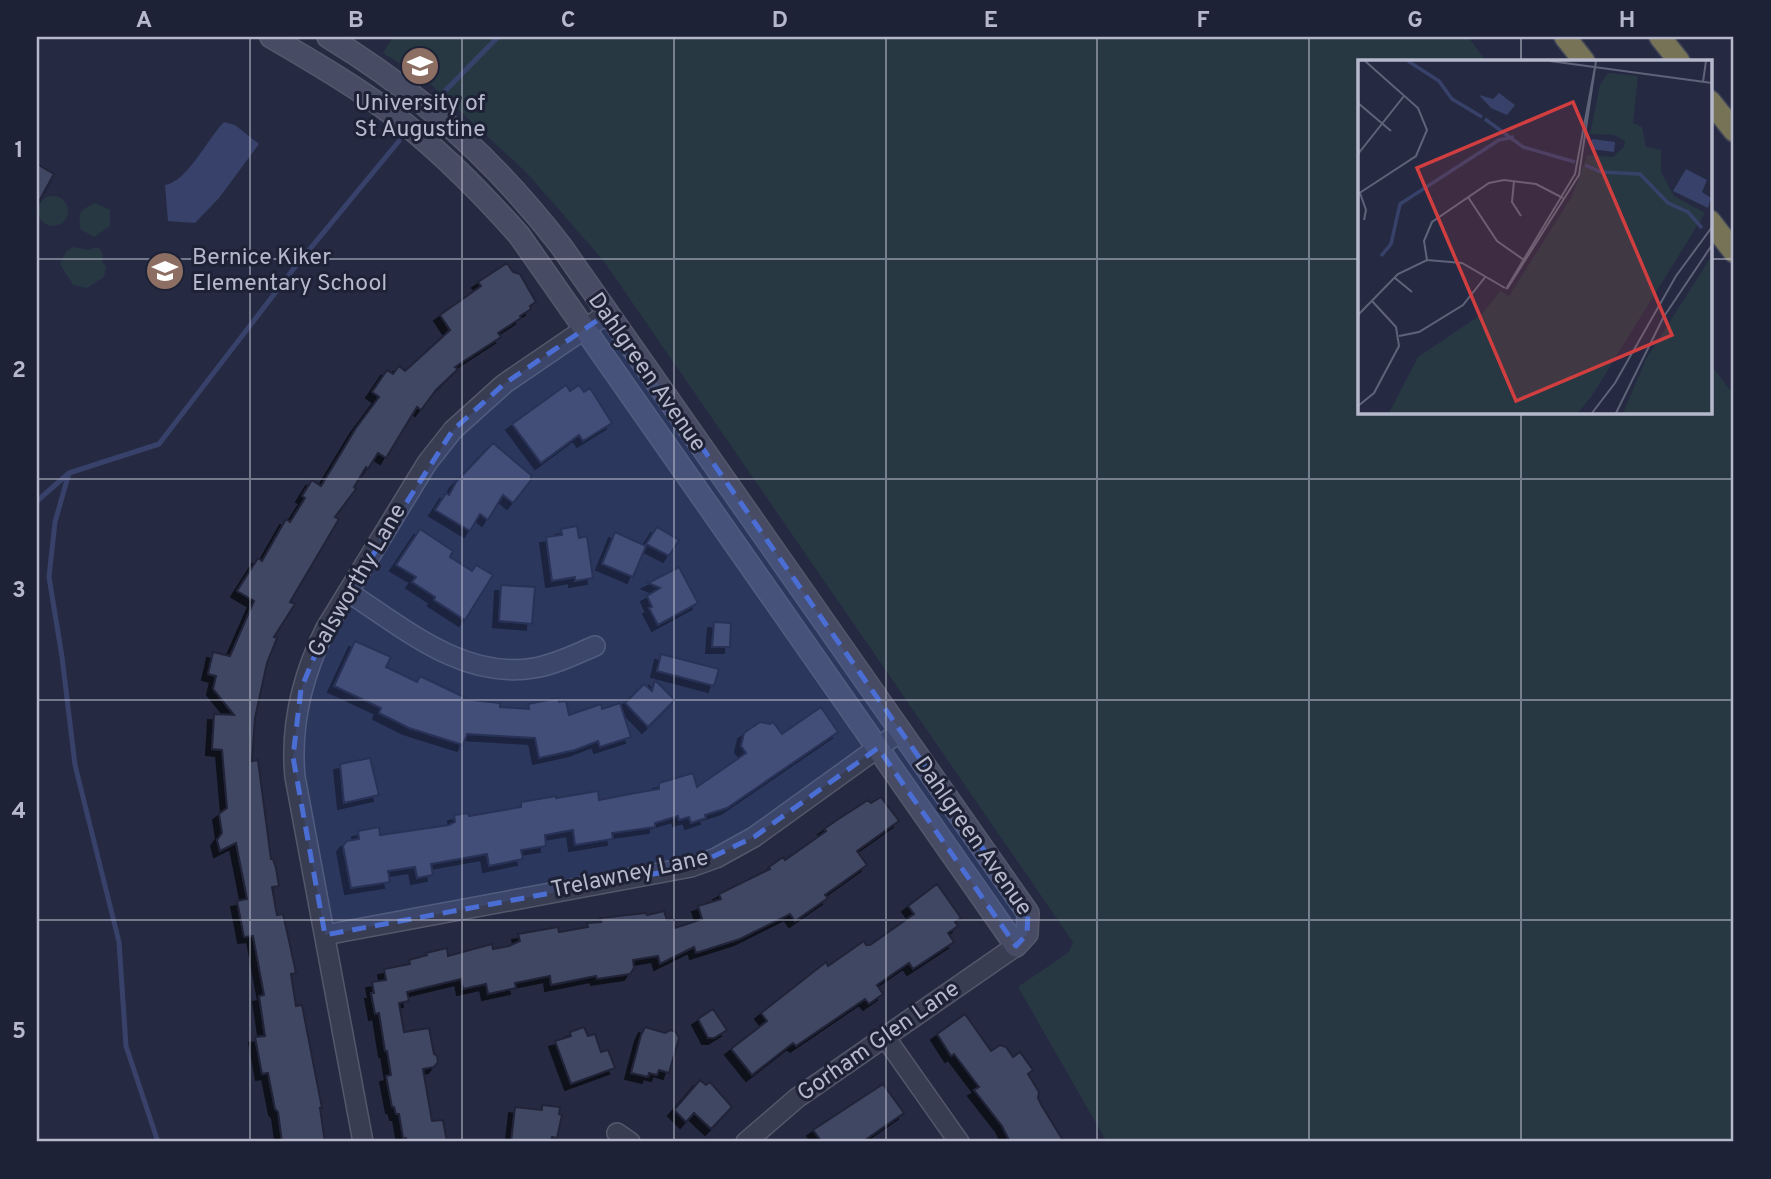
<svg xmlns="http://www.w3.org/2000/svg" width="1771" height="1179" font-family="Overpass,sans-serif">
<defs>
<filter id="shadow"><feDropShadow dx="-6" dy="6" stdDeviation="0" flood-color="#0009"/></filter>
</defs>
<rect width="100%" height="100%" fill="#252a42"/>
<!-- green -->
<path fill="#273843" d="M393 37H1468L1486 61H1360V411H1710V363L1734 396V1142H1107L1018 987 1069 952 1073 942 603 260 526 172 425 79 383 53Z
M38 211a15 15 0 1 1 30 0a15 15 0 1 1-30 0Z
M95 203 110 210V226L94 237 80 229C79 211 79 211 95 203Z
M73 247 88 250 93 248H99L103 255 102 261 106 267 104 277 87 288 73 285 60 264 66 252Z"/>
<!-- water -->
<path fill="#384169" d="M224 122 235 125 259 144 219 198 195 223 168 221 165 185C187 182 208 138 224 122Z"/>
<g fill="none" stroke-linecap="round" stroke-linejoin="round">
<!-- stream -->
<path stroke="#384169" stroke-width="5" d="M440 96 498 37
M69 473 55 522 49 577 62 657 75 765 119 942 126 1046 158 1142
M37 501 69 473 159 444 295 267 399 141"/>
</g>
<!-- building -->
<path fill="#414762" stroke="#202438" stroke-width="2" filter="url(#shadow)" d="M37 164 54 174 37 205Z
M507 263 513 272 520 274 536 302 530 306 531 309 520 316 521 318 498 333 501 337 455 367 458 369 436 390 421 410 417 407 386 458 378 453 368 469 366 467 354 487 356 489 335 517 339 519 290 602 295 604 274 637 277 638 267 663 255 718 252 761 258 760 271 859H273L276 868 279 886 272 887 277 915 283 914 290 945 296 973 291 974 296 1006 302 1005 322 1108H320L325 1142H282L278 1112 275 1109 268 1073 262 1074 255 1037 265 1036 259 996 264 995 253 936 244 937 237 901 247 899 236 843 220 851 217 840 222 833 219 814 227 808 222 750 212 749 214 714 234 715 213 689 216 676 208 674 213 652 230 656 254 601 237 591 258 558 262 561 286 519 290 522 305 498 302 496 312 480 321 486 356 428 379 397 372 392 387 370 393 374 399 366 405 371 450 330 440 315 481 286 478 282Z
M566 385 570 391 579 385 584 392 590 388 612 423 583 441 579 435 541 463 512 424Z
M493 443 531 475V480L513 503 503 495 488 520 480 514 470 531 435 510 446 493 449 495 456 482Z
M577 526 579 538 587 536 593 578 575 581V577L552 581 546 537 562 535 561 529Z
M657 527 679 540 669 556 646 544Z
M420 529 453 551 450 557 472 571 476 565 493 575 465 620 434 600 435 597 412 582 416 577 396 565Z
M615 532 646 546 633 577 602 564Z
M679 567 698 603 658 625 649 608 652 607 647 596 660 588 648 583Z
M501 585 535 587 532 624 499 621Z
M714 622 731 623 730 647H712Z
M355 641 391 657 386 667 417 682 420 676 464 697V699L500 703V707L529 709 528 704 558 698 559 702 566 701 569 715 601 704 602 709 620 703 631 737 600 747 598 741 575 750 539 758 535 738 467 734 463 745 409 728 379 713 381 708 334 686Z
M661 654 719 669 714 686 657 671Z
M655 680 675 700 648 727 625 703 644 684 652 691Z
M821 707 838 732 727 808 705 815 706 818 691 823 689 817 679 820 678 816 655 823V827L612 833 613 839 575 845 573 830 545 835 546 846 521 850 523 859 489 866 487 854 431 864 433 875 417 878 415 867 388 871 390 882 351 888 343 846 347 841 359 839 358 831 379 827 380 835 449 825 455 822 454 815 468 813 469 816 521 807V802L556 796V798L598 791 599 800 635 793 659 789V783L693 773 697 787 746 753 741 746 744 733 760 722 770 724 773 722 782 734Z
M370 758 379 795 344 803 340 764Z
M881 797 899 821 857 851 867 865 825 895 828 898 795 921 790 914 740 939 696 953 694 947 660 964 658 956 633 960 634 968 630 974 597 979 596 976 551 985 550 976 515 983 516 988 488 994 486 984 463 989 461 979 407 992 409 1001 399 1003 404 1032 429 1028 434 1054 437 1056 438 1062 434 1067 423 1069 432 1121 443 1120 447 1142H407L406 1138H403L399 1114H396L394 1107H392L386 1076 391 1075 387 1051H385L379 1013 375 1014 371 993H374L372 982 386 980 384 969 410 964 409 960 427 955 426 953 447 948 448 956 492 944 493 949 509 946 520 941 518 934 558 927 559 932 588 927 587 923 601 922 600 918 646 913 647 915 664 911 667 920 674 918 675 928 702 919 698 906 721 899 719 894 770 869 769 867 783 857 785 860 826 831 824 829 837 820 868 800 871 803Z
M937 884 961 918 955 922 958 926 948 933 954 942 913 969 909 963 877 985 883 994 869 1004 865 999 796 1046 793 1043 752 1075 731 1049 767 1021 761 1013 826 962 828 966 864 941 866 945H870L914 914 908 906Z
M713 1009 727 1030 714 1038H708L698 1019Z
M965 1014 991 1051 1000 1045 1006 1047 1013 1057 1020 1052 1033 1070 1028 1074 1039 1092 1038 1098 1042 1106 1064 1142H1010L1002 1126 974 1090 979 1087 954 1054 951 1056 937 1034Z
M584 1027 588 1036 595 1034 601 1052 608 1050 615 1068 571 1084 555 1041 571 1036 570 1032Z
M645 1027 665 1033 671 1030 676 1032 679 1038 669 1073 659 1070 657 1075 649 1073 648 1077 631 1073 641 1035Z
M700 1080 706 1085 710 1082 732 1107 711 1129 694 1113 686 1122 674 1110Z
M883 1084 904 1113 862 1142H822L813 1130Z
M542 1105 560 1107 559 1114 562 1115 557 1138 552 1137 551 1142H511L515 1107 542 1110Z"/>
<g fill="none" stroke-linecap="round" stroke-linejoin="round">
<defs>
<path id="street" d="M348 592C404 628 463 680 534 668 554 665 576 654 595 646
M325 935 691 867 716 858 754 837 901 731
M885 1037 959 1142
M617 1133 630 1142
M363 1142 295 777C290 724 302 676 326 628L427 463 453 430 504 384 608 313
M746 1142 797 1098 1016 946"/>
<path id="secondary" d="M271 37C308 59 346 80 381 106 432 142 477 188 519 235L1016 946 1027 934 1028 913 561 246C496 161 419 92 328 37"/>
<path id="highway" d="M1565 37 1584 61
M1660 37 1679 61
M1710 101 1734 131
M1710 221 1734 252"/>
</defs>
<!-- street casing -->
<use href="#street" stroke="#54586b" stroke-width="22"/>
<!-- secondary casing -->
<use href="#secondary" stroke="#54586b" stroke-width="24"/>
<!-- highway casing -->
<use href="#highway" stroke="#414558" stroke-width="24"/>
<!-- street -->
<use href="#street" stroke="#393d51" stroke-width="19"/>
<!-- secondary -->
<use href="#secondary" stroke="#474b64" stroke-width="21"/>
<!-- highway -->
<use href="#highway" stroke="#777356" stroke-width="21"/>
</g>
<!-- marked area -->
<path fill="#4b6ed4" fill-opacity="0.2" stroke="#4b6ed4" stroke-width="5" stroke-dasharray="14 9" stroke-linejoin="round" d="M608 313 1028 913 1027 934 1016 946 878 748 754 837 691 867 325 935 293 757 301 689 326 628 453 430 504 384Z"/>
<!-- grid -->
<path fill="none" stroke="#b6b9cb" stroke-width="2" stroke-opacity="0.55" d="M250 37V1142M462 37V1142M674 37V1142M886 37V1142M1097 37V1142M1309 37V1142M1521 37V61M37 259H1360M1710 259H1734M1521 411V1142M37 479H1734M37 700H1734M37 920H1734"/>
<!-- icons -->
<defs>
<symbol id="university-disc" viewBox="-11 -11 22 22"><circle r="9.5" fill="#8d6e63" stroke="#1e2236"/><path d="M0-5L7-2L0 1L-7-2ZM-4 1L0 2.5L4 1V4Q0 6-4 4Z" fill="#fff"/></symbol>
<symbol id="school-disc" viewBox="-11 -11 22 22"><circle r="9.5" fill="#8d6e63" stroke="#1e2236"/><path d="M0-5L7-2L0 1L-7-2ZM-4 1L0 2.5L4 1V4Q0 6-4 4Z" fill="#fff"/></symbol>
</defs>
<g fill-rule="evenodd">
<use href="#university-disc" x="398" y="44" width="44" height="44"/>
<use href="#school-disc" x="143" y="249" width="44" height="44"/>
</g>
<g text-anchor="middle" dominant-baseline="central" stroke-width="6" stroke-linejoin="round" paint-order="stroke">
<!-- poi labels -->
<g font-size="23" fill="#b6b9cb" stroke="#1e2236">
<text x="420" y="104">University of<tspan x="420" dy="26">St Augustine</tspan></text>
<text x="192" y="258" text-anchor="start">Bernice Kiker<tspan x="192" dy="26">Elementary School</tspan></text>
</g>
<!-- street labels -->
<g font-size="23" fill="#b6b9cb" stroke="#1e2236">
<text transform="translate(646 373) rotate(55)">Dahlgreen Avenue</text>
<text transform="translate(358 581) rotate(-60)">Galsworthy Lane</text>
<text transform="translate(972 837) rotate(55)">Dahlgreen Avenue</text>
<text transform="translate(630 875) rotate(-12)">Trelawney Lane</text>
<text transform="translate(879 1042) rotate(-35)">Gorham Glen Lane</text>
</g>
</g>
<!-- overview -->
<g transform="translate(1358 60)">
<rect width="354" height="354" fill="#252a42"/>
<path d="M250 13 280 16 275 63 284 67 288 87 303 90V112L316 136 347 153 235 334 220 353H31L60 297 124 254 142 231 151 236 214 136 229 95 255 97 266 87 267 81 256 75 232 74 242 25ZM353 197V353H265L288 299Z" fill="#273843"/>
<path d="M141 33 157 45 149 55 133 48 121 35 135 39ZM234 79 257 82 256 92 233 89ZM328 109 349 120 344 132 353 138 350 148 315 131Z" fill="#384169"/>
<path fill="none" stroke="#384169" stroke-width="3.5" d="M50 1 81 21 94 39 124 57M127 59 165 87 217 102M227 105 243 112 282 114 310 143 330 152 344 168M23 196 33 184 42 144 141 80 156 77"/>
<path fill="none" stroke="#5f6379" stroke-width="2" d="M192 1 354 23M345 22 348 1M0 43 33 71M0 94 46 36M156 121 154 142 163 156M2 133 8 150 6 160M0 134 58 96 69 70 60 48 7 1M110 137 139 181 166 200M69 200 66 181 74 162 131 123 146 120 178 124 205 138M37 218 54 232M148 229 217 114 237 7M149 229 221 115 238 1M0 255 40 214 69 200 104 203 147 228M41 276 61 272 105 245 128 216M0 346 16 333 41 286 38 267 14 241M234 353 257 323 318 216 354 167M258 353 305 258 354 185"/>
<path fill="#d13e40" fill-opacity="0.15" stroke="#d13e40" stroke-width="3.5" d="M215 42 314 275 158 341 59 108Z"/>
<rect width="354" height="354" fill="none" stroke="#b6b9cb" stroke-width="3.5"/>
</g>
<!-- border -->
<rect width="1771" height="1179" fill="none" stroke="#1e2236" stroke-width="77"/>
<rect x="38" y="38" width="1694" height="1102" fill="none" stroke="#b6b9cb" stroke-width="2.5"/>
<g font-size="23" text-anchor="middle" font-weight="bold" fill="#b6b9cb">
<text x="144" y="27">A</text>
<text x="356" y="27">B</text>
<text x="568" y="27">C</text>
<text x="780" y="27">D</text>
<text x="991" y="27">E</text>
<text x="1203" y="27">F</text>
<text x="1415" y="27">G</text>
<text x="1627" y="27">H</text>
<text x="19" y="157">1</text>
<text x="19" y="377">2</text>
<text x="19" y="597">3</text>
<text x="19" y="818">4</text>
<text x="19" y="1038">5</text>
</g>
</svg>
